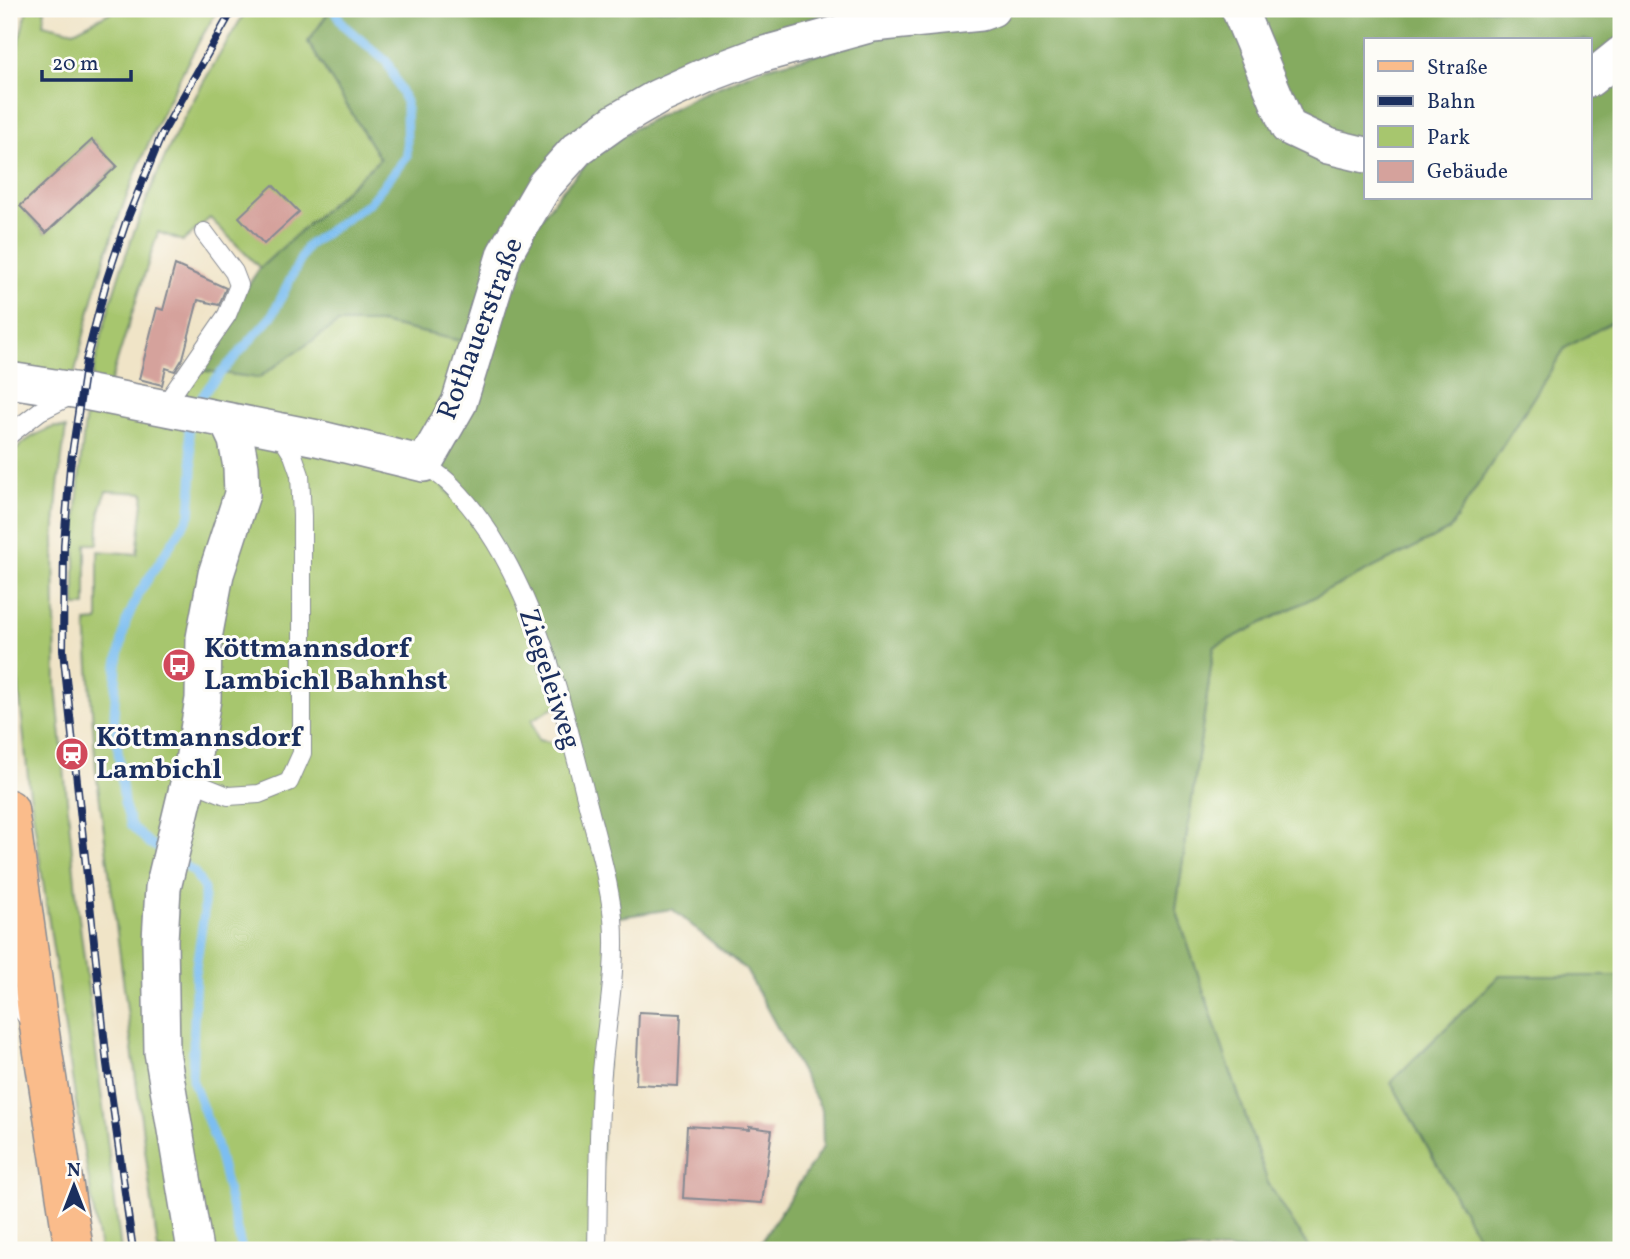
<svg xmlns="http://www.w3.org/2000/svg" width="1630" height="1259" font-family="Vollkorn,serif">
<rect width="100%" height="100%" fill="#fdfcf7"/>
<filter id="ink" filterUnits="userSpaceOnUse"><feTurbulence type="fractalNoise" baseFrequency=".0143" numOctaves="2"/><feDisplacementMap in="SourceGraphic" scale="14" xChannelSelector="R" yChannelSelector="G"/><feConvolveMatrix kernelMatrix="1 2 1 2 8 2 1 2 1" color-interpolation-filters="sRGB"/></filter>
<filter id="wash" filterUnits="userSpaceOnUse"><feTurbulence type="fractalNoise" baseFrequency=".00686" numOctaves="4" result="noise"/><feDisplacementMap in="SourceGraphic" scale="28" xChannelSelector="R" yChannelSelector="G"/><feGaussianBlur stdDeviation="1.57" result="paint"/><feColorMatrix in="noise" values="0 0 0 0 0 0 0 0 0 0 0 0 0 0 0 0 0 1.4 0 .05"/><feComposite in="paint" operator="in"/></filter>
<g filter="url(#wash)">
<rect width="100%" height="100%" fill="#f0e4c7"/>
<!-- green -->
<path fill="#a7c66e" stroke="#617a66" stroke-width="2" fill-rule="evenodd" d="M27 9H45L43 24 74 31 117 9H218C169 90 129 180 101 271 89 310 80 350 71 390L9 380V81ZM92 140 117 167 45 233 21 206Z
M247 9H331L308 42 380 159 260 268 210 218 183 241 158 232 106 396 163 408 191 369 258 378 338 323H380L466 342 505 558 561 703 532 720 538 740 573 746 613 918 597 1250H158L96 770 86 622 98 621V551L137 554 144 493 106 491 100 511 98 544H86V606H75C74 536 78 464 89 394 103 313 134 223 169 148 192 99 220 54 247 9Z
M1621 317V976H1499L1391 1082 1485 1250H1310L1268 1183 1176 909 1214 647 1449 530 1565 348Z
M54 427 66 428 58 487 54 540 56 686 77 902 121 1250H100L73 1084 29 787 9 593V460C19 442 35 434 54 427Z"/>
<!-- forest -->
<path fill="#85ab61" stroke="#506d60" stroke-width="2" fill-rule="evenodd" d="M331 9H821L824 21 692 60 616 101 586 121 557 146 466 342 380 323H338L258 378 191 369 260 268 380 159 308 42Z
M992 9H1621V317L1565 348 1449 530 1214 647 1176 909 1268 1183 1310 1250H756L823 1147 822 1110 746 970 672 909 613 918 566 720 505 558 424 464 536 225 559 194 588 162 631 130 695 97 763 68ZM1366 40H1590V198H1366Z
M1499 976H1621V1250H1485L1391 1082Z"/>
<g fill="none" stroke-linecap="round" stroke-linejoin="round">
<!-- stream -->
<path stroke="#7cbef1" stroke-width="9" d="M197 404 210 385 272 316 307 246 369 203 407 156 406 102 387 62 343 25 334 9
M165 852 149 843 131 825 124 803 114 715 117 665 126 622 139 593 190 515 193 469 188 425
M177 859 195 873 204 889V913L196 967 192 1079 216 1143 242 1250"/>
</g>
<g id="blocks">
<!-- building -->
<path fill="#d5a29c" d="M92 140 117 166 46 233 20 206Z
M273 185 299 212 264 244 239 217Z
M175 265 226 288 219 305 198 300 183 358 175 371 166 368 162 385 139 379 157 308 163 310Z
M639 1012 681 1014 678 1086 636 1084Z
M687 1126 749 1130V1127L772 1130 762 1203 683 1198Z"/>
</g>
</g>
<g filter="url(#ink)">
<use href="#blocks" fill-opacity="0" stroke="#868a92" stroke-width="2"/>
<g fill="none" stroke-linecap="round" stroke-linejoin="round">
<defs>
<path id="service" d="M163 408 227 315 239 285 234 272 204 232
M9 435 40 411 74 394
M424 464C434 471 445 478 453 487 527 562 559 690 584 789 594 831 608 874 613 918 618 974 604 1031 601 1086 598 1141 598 1196 597 1250
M193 769 203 786 228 796 259 794 289 782 302 753V516L300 475 293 455 278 431
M9 995 31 1022"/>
<path id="minor" d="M1239 9 1288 127 1328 146 1366 155
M1590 79 1621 54
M9 380 80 391 317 438 424 464 459 403 505 253 544 186 577 149 615 122 658 97 709 74 757 56 873 24 981 13 992 9
M195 1250 162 1052 160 940 163 888 192 767 203 699 204 638 216 574 242 494 241 467 236 440 227 421"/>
<path id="primary" d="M9 809 40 1033 74 1250"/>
</defs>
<!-- service casing -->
<use href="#service" stroke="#868a92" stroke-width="20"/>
<!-- minor casing -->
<use href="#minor" stroke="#868a92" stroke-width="38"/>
<!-- primary casing -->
<use href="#primary" stroke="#868a92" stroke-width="41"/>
<!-- service -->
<use href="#service" stroke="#fff" stroke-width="18"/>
<!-- minor -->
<use href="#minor" stroke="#fff" stroke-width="35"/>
<!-- primary -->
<use href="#primary" stroke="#fabc8b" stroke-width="38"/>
<defs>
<path id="rail" d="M133 1250 107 1064 63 650 64 545 70 467 86 361 107 279 126 222 162 134 233 9"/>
</defs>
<!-- rail casing -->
<use href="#rail" stroke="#1b2f5e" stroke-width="8"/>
<!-- rail -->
<use href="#rail" stroke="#fdfcf7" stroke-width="5" stroke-dasharray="16" stroke-linecap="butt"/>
</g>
</g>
<!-- icons -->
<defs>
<symbol id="bus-disc" viewBox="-11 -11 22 22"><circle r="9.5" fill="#d1495b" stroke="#fdfcf7"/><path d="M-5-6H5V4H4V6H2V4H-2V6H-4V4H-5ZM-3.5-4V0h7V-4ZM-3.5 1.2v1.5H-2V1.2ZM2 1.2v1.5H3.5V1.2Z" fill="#fff"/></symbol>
<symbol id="station-disc" viewBox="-11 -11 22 22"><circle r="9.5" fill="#d1495b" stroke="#fdfcf7"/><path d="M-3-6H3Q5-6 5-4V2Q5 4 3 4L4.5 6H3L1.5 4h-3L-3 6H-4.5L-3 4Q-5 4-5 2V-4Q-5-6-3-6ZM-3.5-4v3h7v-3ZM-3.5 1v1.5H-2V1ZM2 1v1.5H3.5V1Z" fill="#fff"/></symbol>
</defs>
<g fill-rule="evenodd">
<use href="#bus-disc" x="160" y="646" width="38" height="38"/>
<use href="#station-disc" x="53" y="735" width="38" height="38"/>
</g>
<g text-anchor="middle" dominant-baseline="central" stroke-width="6" stroke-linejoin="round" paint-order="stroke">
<!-- street labels -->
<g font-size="28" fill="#1b2f5e" stroke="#fdfcf7">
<text transform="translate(481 329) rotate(-69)">Rothauerstraße</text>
<text transform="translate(549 679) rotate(72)">Ziegeleiweg</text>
</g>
<!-- poi labels -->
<g font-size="28" font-weight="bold" fill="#1b2f5e" stroke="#fdfcf7" text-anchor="start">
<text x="204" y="649">Köttmannsdorf<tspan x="204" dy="32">Lambichl Bahnhst</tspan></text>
<text x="96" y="738">Köttmannsdorf<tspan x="96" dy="32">Lambichl</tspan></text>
</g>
</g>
<!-- margin -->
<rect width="1630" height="1259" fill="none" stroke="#fdfcf7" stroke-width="35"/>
<!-- legend -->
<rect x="1364" y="38" width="228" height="161" fill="#fdfcf7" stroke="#a3aaba" stroke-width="2"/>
<rect x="1378" y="61" width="35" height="10" fill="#fabc8b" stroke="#a3aaba" stroke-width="2"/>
<text x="1427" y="74" font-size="21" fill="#1b2f5e">Straße</text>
<rect x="1378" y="96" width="35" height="10" fill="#1b2f5e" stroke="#a3aaba" stroke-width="2"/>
<text x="1427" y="108" font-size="21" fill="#1b2f5e">Bahn</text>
<rect x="1378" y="126" width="35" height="21" fill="#a7c66e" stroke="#a3aaba" stroke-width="2"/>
<text x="1427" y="144" font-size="21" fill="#1b2f5e">Park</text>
<rect x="1378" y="161" width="35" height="21" fill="#d5a29c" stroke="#a3aaba" stroke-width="2"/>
<text x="1427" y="178" font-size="21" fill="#1b2f5e">Gebäude</text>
<!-- north arrow -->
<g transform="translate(74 1186)" stroke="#fdfcf7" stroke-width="5" paint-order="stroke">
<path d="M0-5L12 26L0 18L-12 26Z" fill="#1b2f5e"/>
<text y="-10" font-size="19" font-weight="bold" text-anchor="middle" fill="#1b2f5e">N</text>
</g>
<!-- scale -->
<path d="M42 70v10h89v-10" fill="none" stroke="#1b2f5e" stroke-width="3.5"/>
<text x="52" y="70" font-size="21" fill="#1b2f5e" stroke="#fdfcf7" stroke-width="5" paint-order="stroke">20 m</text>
</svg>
